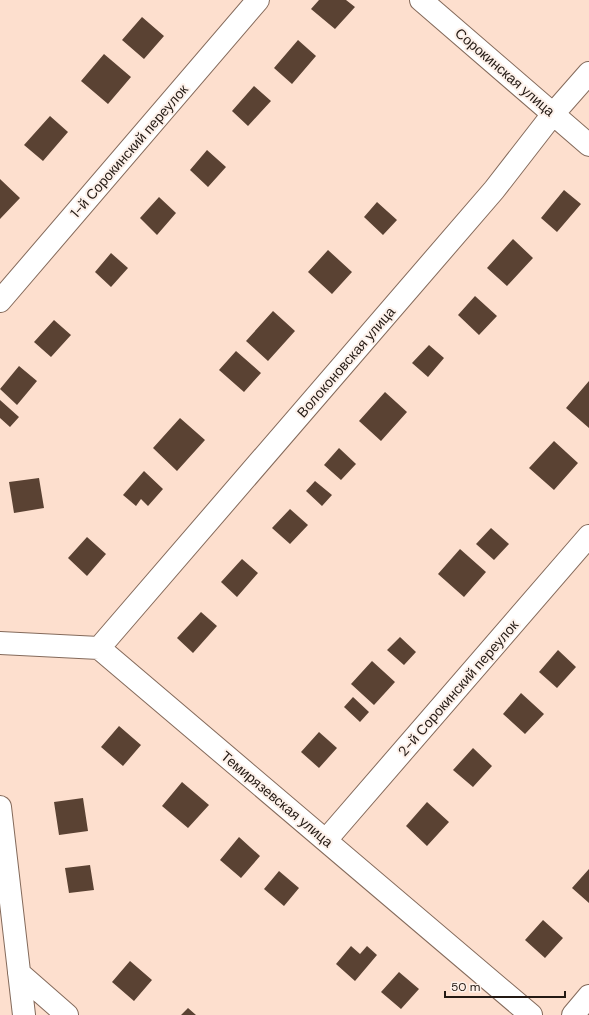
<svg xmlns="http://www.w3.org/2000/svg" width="589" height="1015" font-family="'DM Sans',sans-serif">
<rect width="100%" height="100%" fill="#fddfce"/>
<!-- building -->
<path fill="#5a4233" d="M319 0H346L355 7 335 29 311 9Z
M142 17 164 36 144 59 122 40Z
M298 40 316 56 292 84 274 68Z
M104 54 131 77 108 104 81 81Z
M254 86 271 101 248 126 232 111Z
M50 116 68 132 43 161 24 145Z
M207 150 226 167 208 187 190 170Z
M0 179 20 198 0 219Z
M564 190 581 204 557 232 541 218Z
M159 197 176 213 157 235 140 218Z
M377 202 397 220 383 235 364 217Z
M513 239 533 258 507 286 487 268Z
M328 250 352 272 332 294 308 272Z
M111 253 128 268 111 287 95 272Z
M475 296 497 316 479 335 458 315Z
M273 311 295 331 268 361 246 341Z
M54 320 71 335 51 357 34 342Z
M429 345 444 358 428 377 412 363Z
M236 351 261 373 244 392 219 370Z
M19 366 37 381 17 405 0 389Z
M589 381V428L566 408Z
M385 392 407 412 381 441 359 421Z
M0 400 19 417 10 427 0 418Z
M180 418 205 440 177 471 153 448Z
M554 441 578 463 554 490 529 468Z
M339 448 356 464 341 480 324 465Z
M144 471 163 489 148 506 141 499 136 506 123 495Z
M39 478 44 508 14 513 9 482Z
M315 481 332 495 322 506 306 491Z
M290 509 308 525 290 544 272 528Z
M491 528 509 544 494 560 476 544Z
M87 537 106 554 87 576 68 558Z
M460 549 486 572 464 597 438 574Z
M242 559 258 573 237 597 221 582Z
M201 612 217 626 193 653 177 638Z
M400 637 416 652 404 665 387 650Z
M558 650 576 667 557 688 539 672Z
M372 661 395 682 374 705 351 684Z
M521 693 544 714 525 734 503 714Z
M353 697 369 712 360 722 344 707Z
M119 726 141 745 123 766 101 747Z
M319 732 337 748 319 768 301 752Z
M473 748 492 766 473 787 453 770Z
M182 782 209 805 188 828 162 806Z
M83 798 88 831 59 835 54 802Z
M427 802 449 822 427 846 406 826Z
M239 837 260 856 241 878 220 860Z
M90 865 94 890 69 893 65 868Z
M589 869V903L572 888Z
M279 871 299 888 284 906 264 889Z
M543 920 563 938 545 958 525 940Z
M351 946 360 954 367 946 377 955 355 981 336 964Z
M130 961 152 980 134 1001 112 982Z
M399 972 419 989 401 1009 381 992Z
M188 1008 196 1015H181Z"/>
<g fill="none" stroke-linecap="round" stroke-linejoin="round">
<defs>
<path id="minor" d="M421 0 589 145
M0 301 258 0
M0 643 99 648 531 1015
M99 648 494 190 553 114 589 73
M0 807 24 1015
M326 840 589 536
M19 973 67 1015
M573 1015 589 996"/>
</defs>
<!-- minor casing -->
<use href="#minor" stroke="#846a5b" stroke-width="24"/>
<!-- minor -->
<use href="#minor" stroke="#fff" stroke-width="22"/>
</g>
<g text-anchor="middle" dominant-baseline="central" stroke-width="4" stroke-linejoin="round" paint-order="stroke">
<!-- street labels -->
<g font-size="14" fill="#231913" stroke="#fdf1ea">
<text transform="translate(505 72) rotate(41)">Сорокинская улица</text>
<text transform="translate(129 151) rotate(-49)">1-й Сорокинский переулок</text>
<text transform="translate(346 362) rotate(-49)">Волоконовская улица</text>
<text transform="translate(458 688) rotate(-49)">2-й Сорокинский переулок</text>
<text transform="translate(277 799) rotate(40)">Темирязевская улица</text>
</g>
</g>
<!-- scale -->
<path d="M445 991v6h120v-6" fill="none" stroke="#231913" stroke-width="2"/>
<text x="451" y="991" font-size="12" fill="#231913" stroke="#fdf1ea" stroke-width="3" paint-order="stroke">50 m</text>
</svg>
